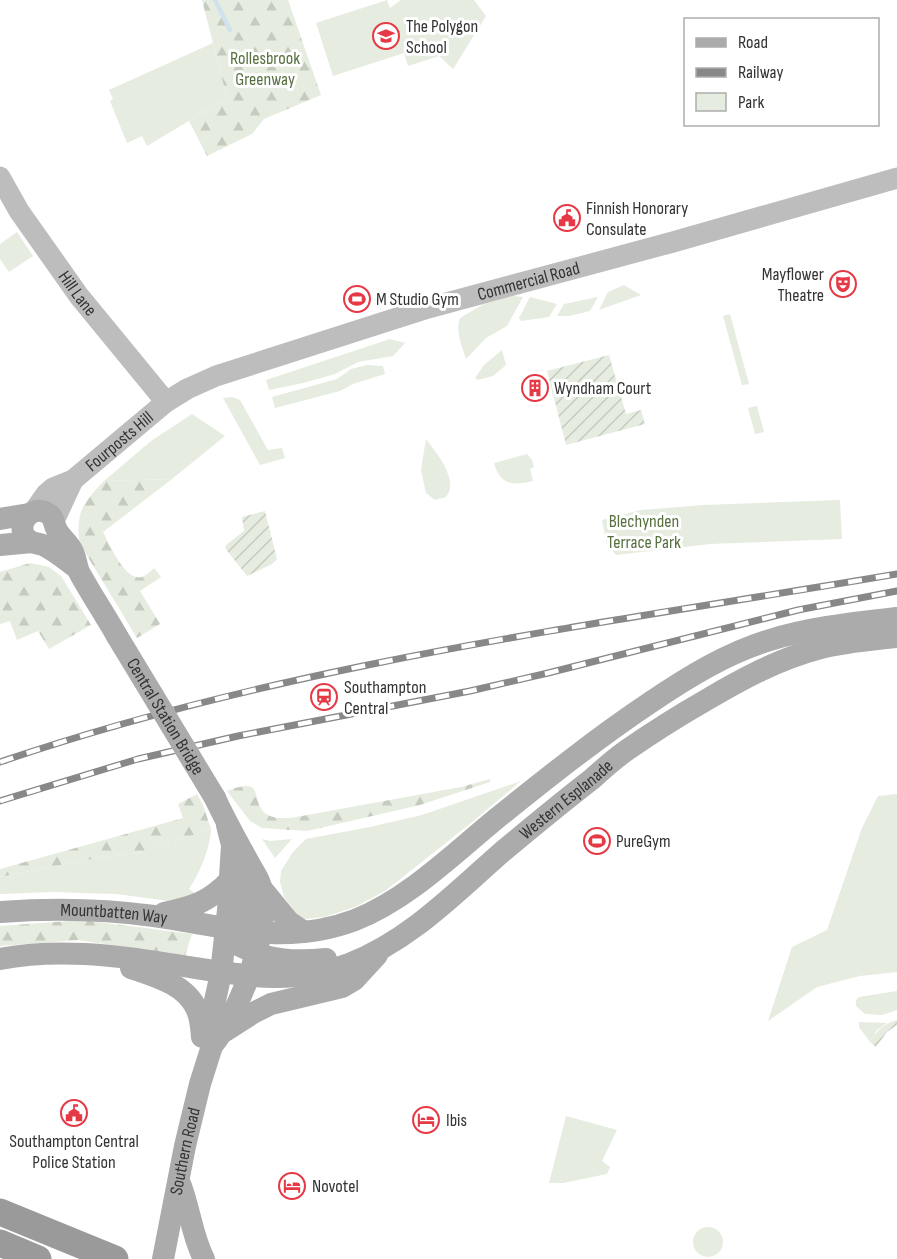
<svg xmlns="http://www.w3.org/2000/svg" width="897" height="1259" font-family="'Sofia Sans Condensed',sans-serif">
<defs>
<pattern id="forest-firs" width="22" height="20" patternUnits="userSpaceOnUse" patternTransform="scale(1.5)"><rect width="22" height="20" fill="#e6ecdf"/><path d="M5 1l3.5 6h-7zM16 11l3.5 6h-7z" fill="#c6cbc0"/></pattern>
<pattern id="garden-furrows" width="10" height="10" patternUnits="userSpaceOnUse" patternTransform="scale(1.5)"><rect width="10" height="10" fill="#e6ecdf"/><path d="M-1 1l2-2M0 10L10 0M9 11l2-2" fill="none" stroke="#c6cbc0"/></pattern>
</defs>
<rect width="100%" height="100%" fill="#fff"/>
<!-- green -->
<path fill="#e6ecdf" d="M387 0 390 8 401 0H474L486 16 453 69 439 56 408 66 404 53 333 76 316 23Z
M213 43 227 98 147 146 142 136 127 143 110 101 113 99 109 90Z
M17 232 33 256 9 272 0 259V244Z
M624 285 641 295 599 310 608 292Z
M513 296 523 297 507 326 486 338 466 359C462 346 455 332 460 318L484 304Z
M530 297 557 304 549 317 521 321 519 318Z
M598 297 590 311 569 316H557L564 304Z
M730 314 749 384 742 385 723 316Z
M390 339 405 343 393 356 358 362 335 374 303 383 269 390 266 380Z
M502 350 506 365 493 376 478 380 475 378 484 365Z
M367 365 383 366 385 374 353 384 340 391 275 408 272 397 337 379 351 369Z
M232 397 240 400 268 450 282 448 285 458 260 465 223 398Z
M757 406 764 432 755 434 748 408Z
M192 414 225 436 172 479 104 481 151 441Z
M426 439C435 451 452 471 450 488 450 491 448 494 446 497L435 500 426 493 421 470Z
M527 454 532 460 534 467 530 469 533 481C513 486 500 485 494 463Z
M840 500 842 539 710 544 616 555 607 545 602 520 641 510 704 505Z
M521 781 471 823 385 891 355 907 324 917 305 919 289 913 293 909 284 897 280 882 281 871 293 852 306 839 370 827 422 815Z
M897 794V972L860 976 817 987 768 1021 792 947 827 930 862 828 878 796Z
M211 829C210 848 200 873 189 889L196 894 169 901 116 894 53 892 0 894V877L86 860 144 852Z
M262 839 270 841 292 839 275 858Z
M897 991V1010L882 1015 865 1014 856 1006V1000L859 997Z
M859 1022 887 1023 877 1030 870 1042 859 1027Z
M566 1116 617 1130 602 1161 610 1167 607 1174 563 1183H549Z
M693 1242a15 15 0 1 1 30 0a15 15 0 1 1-30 0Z"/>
<!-- forest -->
<path fill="url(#forest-firs)" d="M202 0H288L321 95 264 119 252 134 207 156 189 121 227 98Z
M172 479 103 532C109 543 125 582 142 577 146 575 151 571 154 568L161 577 140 591 160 624 137 638 80 544C75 513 83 503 104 481Z
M30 563 49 567 61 576 91 625 49 649 38 631 17 640 10 621 0 624V572Z
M490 779V782L420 805 307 831 262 828 250 821 227 791C269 775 247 802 268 815 274 819 283 818 291 818L461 787Z
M197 794 203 805 211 829 144 852 86 860 0 877V869L183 818 178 804Z
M82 920 192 934 185 956 78 940 0 946V926Z"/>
<!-- garden -->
<path fill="url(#garden-furrows)" d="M609 355 626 414 641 410 645 424 566 445 547 371Z
M265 511 277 559 272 564 247 576 225 548 227 544 244 531 242 517Z
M897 1020V1025L887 1032 876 1047 870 1042C877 1030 884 1024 897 1020Z"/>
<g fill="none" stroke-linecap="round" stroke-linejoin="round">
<!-- stream -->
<path stroke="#cfe2ee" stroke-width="4.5" d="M215 0 230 30"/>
<!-- secondary -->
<g stroke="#bdbdbd" stroke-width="21">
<path id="s1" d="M0 177 19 211 79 296 166 402"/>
<path id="s2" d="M34 511 46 494 53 488 73 480 166 402 187 389 216 376 428 308 673 242 897 178"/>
<path d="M54 521 73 480"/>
</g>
<!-- primary -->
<g stroke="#ababab" stroke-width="22">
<path d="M0 519 29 514"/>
<path d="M0 545 32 542"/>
<path d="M78 569C67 561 56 551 43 545 38 543 32 544 27 539 14 525 31 504 47 513 54 516 53 522 56 528 59 536 68 542 72 550 76 557 76 565 79 572 91 594 105 615 117 636"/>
<path d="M262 889 289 922 304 932"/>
<path id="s3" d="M0 912C52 908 103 909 154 916 225 926 284 947 355 920 408 899 452 855 496 819 547 778 597 738 651 702 688 677 727 653 770 640 811 627 855 623 897 618"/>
<path d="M164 913C193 907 209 902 230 880"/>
<path d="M238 945C247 917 244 890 248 862"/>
<path d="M242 947C270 961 296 962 326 959"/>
<path id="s4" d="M0 959C56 948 114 955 170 964 232 973 287 988 349 964 409 941 454 894 502 852 532 827 561 803 592 779 603 769 614 759 627 750 653 732 680 715 708 699 742 679 779 659 817 649 843 642 870 640 897 637"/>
<path d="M131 968C154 976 185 984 196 1008 201 1017 201 1028 202 1037"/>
<path d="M225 1031 253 1013 271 1004 342 987 354 980 377 955"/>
<path d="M212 1046C239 1014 272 929 261 887 259 878 253 871 249 863 237 841 225 820 215 798"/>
<path d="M179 1181C190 1207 191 1234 204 1259"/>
<path id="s5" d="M163 1259 185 1146 200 1084 212 1046 211 1019 221 973 228 910 232 845 227 825"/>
</g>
<!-- highway -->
<path stroke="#9a9a9a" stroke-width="27" d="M0 1212 115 1259
M0 1243 38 1259"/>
<defs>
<path id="rail" d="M0 762C290 663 596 625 897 574
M0 801 138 759 238 736 470 691 548 673 798 610 897 591"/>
</defs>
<!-- rail casing -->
<use href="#rail" stroke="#888" stroke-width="7"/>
<!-- rail -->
<use href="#rail" stroke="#fff" stroke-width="4.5" stroke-dasharray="14" stroke-linecap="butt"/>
<!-- primary-bridge -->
<path stroke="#ababab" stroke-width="22" id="s6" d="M117 636 215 798"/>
</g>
<!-- icons -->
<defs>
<symbol id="school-ring" viewBox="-11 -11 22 22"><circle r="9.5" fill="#fff" stroke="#e63946" stroke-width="1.5"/><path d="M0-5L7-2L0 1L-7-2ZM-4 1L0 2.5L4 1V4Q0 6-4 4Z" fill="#e63946"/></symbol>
<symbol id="civic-ring" viewBox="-11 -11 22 22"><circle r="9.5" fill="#fff" stroke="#e63946" stroke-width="1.5"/><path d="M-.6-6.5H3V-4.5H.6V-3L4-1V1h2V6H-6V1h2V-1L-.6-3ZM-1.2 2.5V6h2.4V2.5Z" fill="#e63946"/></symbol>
<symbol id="theatre-ring" viewBox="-11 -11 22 22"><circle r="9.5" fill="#fff" stroke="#e63946" stroke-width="1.5"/><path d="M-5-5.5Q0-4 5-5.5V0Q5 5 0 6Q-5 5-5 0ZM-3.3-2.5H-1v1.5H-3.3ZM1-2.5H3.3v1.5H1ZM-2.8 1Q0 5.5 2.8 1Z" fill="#e63946"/></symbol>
<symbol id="stadium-ring" viewBox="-11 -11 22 22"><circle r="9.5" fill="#fff" stroke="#e63946" stroke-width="1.5"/><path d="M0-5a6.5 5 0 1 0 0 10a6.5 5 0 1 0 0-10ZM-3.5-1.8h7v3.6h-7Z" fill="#e63946"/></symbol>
<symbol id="building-ring" viewBox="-11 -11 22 22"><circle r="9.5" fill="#fff" stroke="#e63946" stroke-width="1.5"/><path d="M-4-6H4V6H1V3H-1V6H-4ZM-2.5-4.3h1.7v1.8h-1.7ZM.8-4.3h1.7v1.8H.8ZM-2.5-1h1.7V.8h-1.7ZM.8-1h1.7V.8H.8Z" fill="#e63946"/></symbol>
<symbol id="station-ring" viewBox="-11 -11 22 22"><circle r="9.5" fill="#fff" stroke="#e63946" stroke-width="1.5"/><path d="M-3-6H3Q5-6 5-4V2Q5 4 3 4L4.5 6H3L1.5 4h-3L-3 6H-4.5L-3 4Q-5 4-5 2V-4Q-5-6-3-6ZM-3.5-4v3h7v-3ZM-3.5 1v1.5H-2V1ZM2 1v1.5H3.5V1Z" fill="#e63946"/></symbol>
<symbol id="hotel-ring" viewBox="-11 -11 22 22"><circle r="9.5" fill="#fff" stroke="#e63946" stroke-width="1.5"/><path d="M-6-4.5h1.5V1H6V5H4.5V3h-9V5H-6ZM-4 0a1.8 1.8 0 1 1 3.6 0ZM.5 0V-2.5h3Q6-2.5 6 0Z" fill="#e63946"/></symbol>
</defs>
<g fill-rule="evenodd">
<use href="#school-ring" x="371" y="21" width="30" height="30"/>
<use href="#civic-ring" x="552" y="203" width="30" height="30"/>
<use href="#theatre-ring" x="828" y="269" width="30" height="30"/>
<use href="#stadium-ring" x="342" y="284" width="30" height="30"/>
<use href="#building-ring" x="520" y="373" width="30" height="30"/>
<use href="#station-ring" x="309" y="682" width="30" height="30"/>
<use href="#stadium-ring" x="582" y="826" width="30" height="30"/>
<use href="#civic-ring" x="59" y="1098" width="30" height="30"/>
<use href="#hotel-ring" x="411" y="1105" width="30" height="30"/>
<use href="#hotel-ring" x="277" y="1171" width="30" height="30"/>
</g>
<g text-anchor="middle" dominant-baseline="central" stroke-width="6" stroke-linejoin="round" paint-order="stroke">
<!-- poi labels -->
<g font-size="18" fill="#333" stroke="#fff" text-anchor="start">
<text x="406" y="26">The Polygon<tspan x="406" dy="21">School</tspan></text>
<text x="586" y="208">Finnish Honorary<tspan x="586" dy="21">Consulate</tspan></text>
<text x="824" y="274" text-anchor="end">Mayflower<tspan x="824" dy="21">Theatre</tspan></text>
<text x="376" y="299">M Studio Gym</text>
<text x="554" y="388">Wyndham Court</text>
<text x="344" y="687">Southampton<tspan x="344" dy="21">Central</tspan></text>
<text x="616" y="841">PureGym</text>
<text x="446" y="1120">Ibis</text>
<text x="74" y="1141" text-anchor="middle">Southampton Central<tspan x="74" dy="21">Police Station</tspan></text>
<text x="312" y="1186">Novotel</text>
</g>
<!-- park labels -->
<g font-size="18" fill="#56703f" stroke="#fff">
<text x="265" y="58">Rollesbrook<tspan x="265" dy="21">Greenway</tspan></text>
<text x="644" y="521">Blechynden<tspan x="644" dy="21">Terrace Park</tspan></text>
</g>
<!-- street labels -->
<g font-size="18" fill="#333" stroke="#fff">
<text stroke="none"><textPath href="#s2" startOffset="556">Commercial Road</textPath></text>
<text stroke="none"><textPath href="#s1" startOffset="140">Hill Lane</textPath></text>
<text stroke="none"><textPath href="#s2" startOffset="112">Fourposts Hill</textPath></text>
<text stroke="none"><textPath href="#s6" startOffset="94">Central Station Bridge</textPath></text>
<text stroke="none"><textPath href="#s4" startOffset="626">Western Esplanade</textPath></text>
<text stroke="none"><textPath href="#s3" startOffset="114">Mountbatten Way</textPath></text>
<text stroke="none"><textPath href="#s5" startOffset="110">Southern Road</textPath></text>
</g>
</g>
<!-- legend -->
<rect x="684" y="18" width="195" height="108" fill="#ffffff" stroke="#adadad" stroke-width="1.5"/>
<rect x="696" y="38" width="30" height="9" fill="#ababab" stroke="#adadad" stroke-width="1.5"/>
<text x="738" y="48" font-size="18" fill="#333333">Road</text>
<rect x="696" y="68" width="30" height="9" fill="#888888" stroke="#adadad" stroke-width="1.5"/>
<text x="738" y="78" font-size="18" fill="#333333">Railway</text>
<rect x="696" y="93" width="30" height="18" fill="#e6ecdf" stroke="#adadad" stroke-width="1.5"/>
<text x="738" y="108" font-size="18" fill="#333333">Park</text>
</svg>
